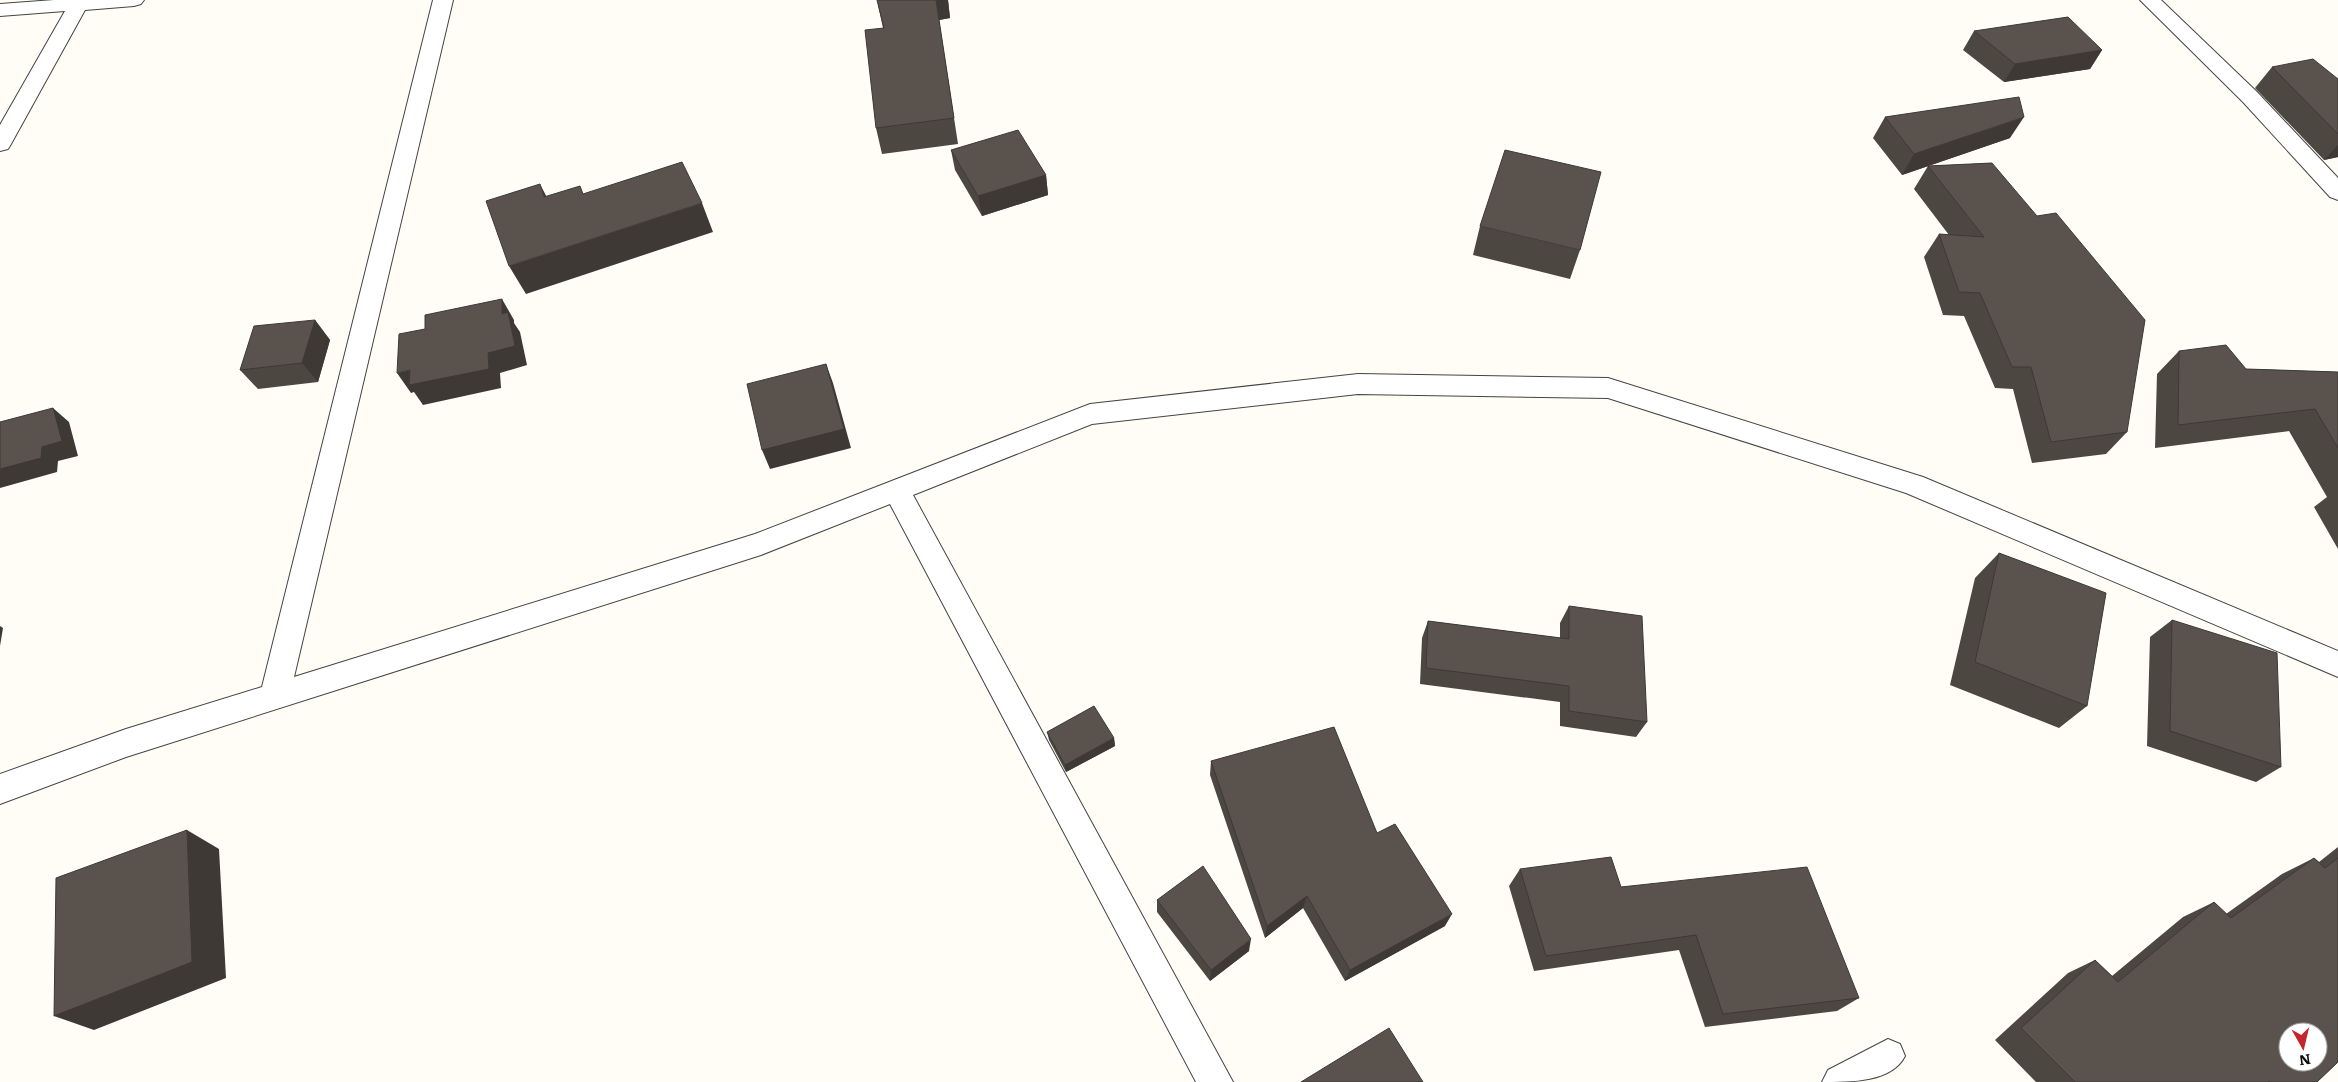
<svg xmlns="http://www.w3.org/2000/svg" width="2338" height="1082" font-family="Literata,serif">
<rect width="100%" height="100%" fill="#fffdf5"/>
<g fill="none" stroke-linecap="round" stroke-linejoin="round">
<defs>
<path id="minor" d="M54 0H144L141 4 134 6 85 10 11 144 8 149 0 151V125L65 11 0 16V4Z
M433 0H453L294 677 755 534 1090 404 1358 374 1608 378 1923 477 2338 651V677L1906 493 1608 398 1358 394 1092 424 913 495 1233 1082H1196L890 504 761 555 126 757 0 804V774L126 729 262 687Z
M2140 0H2161L2257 92 2338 178V200L2330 197 2243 102Z
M1888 1039 1900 1044 1905 1056C1892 1082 1852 1082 1822 1082L1828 1070Z"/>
</defs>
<!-- minor casing -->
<use href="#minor" stroke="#444" stroke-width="2"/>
<!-- minor -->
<use href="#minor" fill="#fff" fill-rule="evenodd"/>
</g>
<!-- wall -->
<path fill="#4d4742" d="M877 0H948L950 18 939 20 958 144 882 154 876 128 883 28Z
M1974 31 2102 50 2090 69 2004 82 1963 50Z
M2272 67 2338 79V157L2324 160 2255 88Z
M1885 117 2010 138 1902 175 1873 138Z
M951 150 1046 175 1048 195 982 216 955 170Z
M1992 163 2127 432 2106 454 2032 463 2013 389 1995 388 1964 316 1943 315 1924 257 1939 234 1949 235 1914 189 1928 166Z
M1480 226 1580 250 1570 279 1473 255Z
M315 320 330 340 318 382 258 389 240 370Z
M2179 351 2246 369 2338 372V549L2314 507 2327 497 2289 431 2155 448 2157 374Z
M1999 553 2087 706 2059 728 1950 685 1975 578Z
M1569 606 1647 722 1636 737 1560 726V702L1420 684 1422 638 1428 621 1560 638V623Z
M2172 620 2281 767 2256 782 2147 746 2150 637Z
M1047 732 1114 738 1115 746 1066 772 1049 740Z
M1211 761 1377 833 1445 926 1345 981 1303 908 1265 938 1210 775Z
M2338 847V1062L2317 1082H2036L1995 1040 2068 973 2095 960 2112 976 2183 917 2214 902 2226 914 2282 874 2314 858 2319 862Z
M1520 869 1621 887 1859 998 1837 1011 1705 1027 1679 950 1534 971 1509 886Z
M1157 900 1249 951 1210 981 1157 912Z"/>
<!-- shaded-wall -->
<path fill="#3f3936" d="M936 0H948L950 18 939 20 958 144Z
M2102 50 2090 69 2004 82 2015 64Z
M2024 117 2010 138 1902 175 1914 154Z
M2338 145V157L2324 160Z
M1046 175 1048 195 982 216 978 196Z
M540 184 555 213 544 197Z
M702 203 713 232 526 294 509 266Z
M502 299 514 320V323L520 332 527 365 500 373 501 388 423 405 414 392 411 393 397 373 488 353 502 314Z
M315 320 330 340 318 382 302 363Z
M826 364 833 383 851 448 770 469 762 450Z
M53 408 69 422 78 456 58 461 57 472 0 488V469L42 447Z
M0 626 3 628 0 646Z
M1114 738 1115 746 1066 772 1065 765Z
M187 830 219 849 226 978 94 1030 54 1016Z
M1307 896 1303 908 1265 938 1267 926Z
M1452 914 1445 926 1345 981 1350 970Z
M1251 939 1249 951 1210 981 1211 970Z"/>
<!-- building -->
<path fill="#5a524d" stroke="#3f3936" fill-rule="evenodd" d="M877 0H936L954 118 876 128 865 30 884 28Z
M2068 17 2102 50 2015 64 1974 31Z
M2313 59 2338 79V134L2272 67Z
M2019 97 2024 117 1914 154 1885 117Z
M1018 130 1046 175 978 196 951 150Z
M1505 150 1601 172 1580 250 1480 226Z
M682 162 702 203 509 266 486 201 540 184 544 197 580 186 583 194Z
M1992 163 2037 216 2056 213 2145 320 2127 432 2051 442 2031 367H2012L1980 293 1959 292 1939 234 1984 237 1928 166Z
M502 299V314L508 312 515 346 488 353 489 369 409 385 410 370 397 373 399 334 425 329V315Z
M315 320 302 363 240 370 254 326Z
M2226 345 2246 369 2338 372V448L2315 409 2178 425 2179 351Z
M826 364 844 429 762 450 747 384Z
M53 408 62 441 42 447 41 458 0 469V422Z
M1999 553 2106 593 2087 706 1975 662Z
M1569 606 1642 616 1647 722 1569 711V686L1426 668 1428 621 1569 639Z
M2172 620 2277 653 2281 767 2170 731Z
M1094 706 1114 738 1065 765 1047 732Z
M1334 727 1377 833 1395 824 1452 914 1350 970 1307 896 1267 926 1211 761Z
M187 830 192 962 54 1016 56 878Z
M1611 857 1621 887 1807 867 1859 998 1723 1014 1696 935 1546 956 1520 869Z
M2314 858 2325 868 2338 858V1062L2317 1082H2270L2269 1081 2268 1082H2075L2021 1028 2095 960 2118 982 2214 902 2231 918ZM2288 1032H2318V1062H2288Z
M1203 866 1251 939 1211 970 1157 900Z
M1389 1028 1423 1082H1301Z"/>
<!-- north arrow -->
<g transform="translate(2303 1047) rotate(172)"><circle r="24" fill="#ffffff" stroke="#a0a0a0"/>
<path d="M0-4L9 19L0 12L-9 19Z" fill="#c4262e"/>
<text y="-8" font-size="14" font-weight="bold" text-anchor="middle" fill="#111111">N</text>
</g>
</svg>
